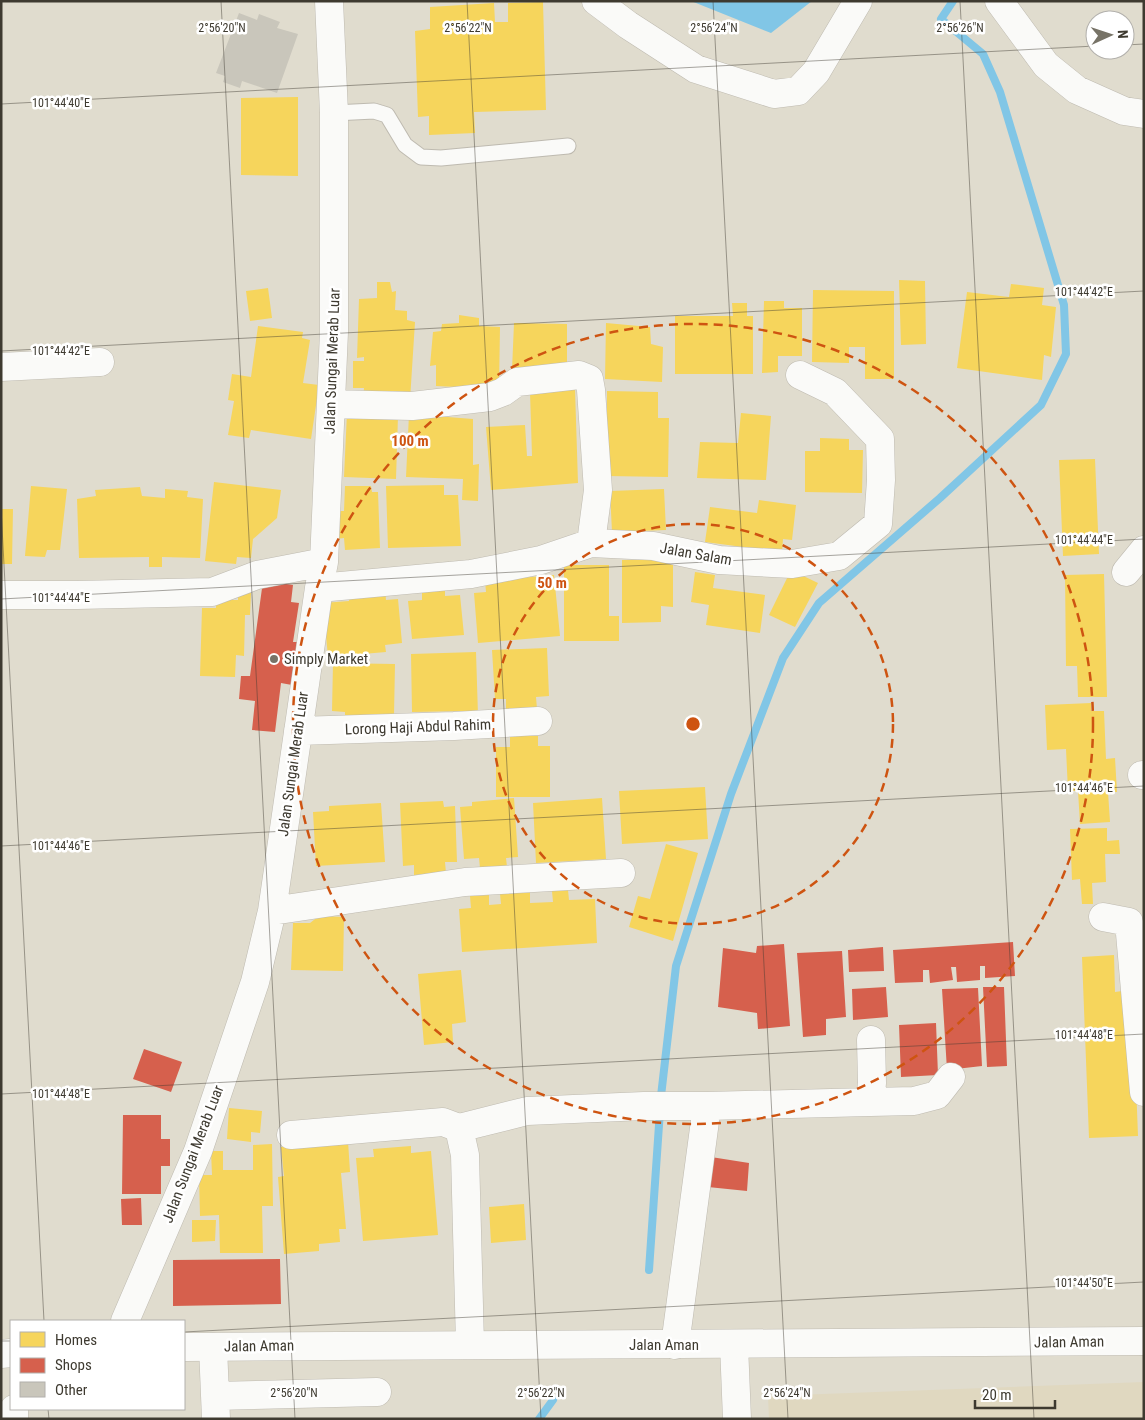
<svg xmlns="http://www.w3.org/2000/svg" width="1145" height="1420" font-family="'Roboto Condensed',sans-serif">
<rect width="100%" height="100%" fill="#e0dcce"/>
<!-- built -->
<path fill="#e0d8c0" d="M1144 1382V1419H769L768 1396Z"/>
<!-- water -->
<path fill="#81c6e6" d="M691 1H812L771 33Z"/>
<!-- homes -->
<path fill="#f6d55c" d="M543 2 546 110 474 112 475 133 429 135V116L418 117 415 31 430 29V7L494 3 495 22H508V3Z
M298 97V176L241 175V98Z
M899 280 925 281 926 344 901 345Z
M377 282H390L392 292 396 291 395 310 407 311V320L415 322 410 400 363 398 364 388H353V361H364V357L357 358 359 299 377 298Z
M1011 284 1044 288 1042 305 1056 307 1051 357 1044 355 1042 380 957 368 967 292 1009 297Z
M268 288 272 318 250 321 246 291Z
M813 290 894 291V379H865V347H849V363L812 362Z
M764 301H784V308H802V356H778V372L762 373Z
M732 303H747V316H753V374H675V316H733Z
M459 315 479 318V326L500 327 499 389 436 386V365L430 366 433 332 441 331 442 324 459 323Z
M514 323 567 324V373L512 370Z
M606 323 650 327 651 344 663 347 662 382 605 379Z
M258 326 303 332 302 338 310 340 303 383 319 385 311 439 251 430 249 438 228 435 234 401 228 400 232 374 251 377Z
M575 389 578 483 491 490 486 427 525 425 527 456H532L530 392Z
M607 391 658 392V418H669L668 477 607 476Z
M347 413 398 416 396 479 344 477Z
M741 413 771 416 766 480 697 478 700 442 738 443Z
M409 414 473 419V465L479 464 478 501 462 500 463 479 406 477Z
M820 438 849 439V450H863L862 493 805 492V451H820Z
M1095 459 1099 554 1063 556 1059 460Z
M214 482 281 490 277 518 253 539 251 558 237 557 236 564 205 561Z
M444 485V495H458L461 546 388 548 386 486Z
M31 486 67 489 60 550H47L45 557 25 556Z
M345 486H371L372 492H378L380 548 345 550 344 538 336 539 337 511H344Z
M140 487 142 496 165 498V489L188 491 187 497 203 499 200 558 162 557V567H149V557L79 558 77 499 96 496 95 490Z
M664 489 666 530 612 532 610 491Z
M759 500 796 505 792 540 783 539 782 552 705 542 710 507 757 513Z
M1 509H13L12 564H1Z
M622 560H673V607L661 606V622L622 623Z
M564 565H609V616H619V641H564Z
M791 570 818 583 795 627 769 615Z
M695 572 715 575 713 588 765 595 760 633 706 625 709 605 691 602Z
M1104 574 1107 697H1078L1077 666H1066L1065 575Z
M554 575 560 636 478 643 474 593 486 592 485 581Z
M385 589 386 600 398 599 402 643 385 645 386 652 328 657 323 603 349 601V592Z
M445 590V596L460 595 464 635 412 639 408 601 422 600V592Z
M238 592 251 593 250 615H245L244 656 236 655 235 677 200 676 202 608H216V600H238Z
M547 648 549 696 536 697 537 709 506 711V699H495L492 650Z
M476 652 478 715H465V711L412 712 411 654Z
M333 663 395 664 394 715 345 724V712L332 711Z
M1091 703V711H1104L1106 759 1115 758 1117 792H1108L1110 822 1080 824 1078 791H1068L1066 749 1047 750 1045 705Z
M510 735 538 736V746H550V797H496V747H510Z
M705 787 708 839 622 844 619 791Z
M514 798 518 857 506 858 507 867 480 868 479 858 464 859 460 807 472 806V802Z
M602 798 606 859 536 863 533 803Z
M443 801 444 807 455 806 457 862H445L446 873 414 875V865L403 866 400 803Z
M381 803 385 862 316 866 313 812 329 811V806Z
M1107 828V841L1119 840 1120 854H1105L1106 882 1092 883 1093 904H1082L1080 879 1072 880 1070 829Z
M666 844 698 853 673 941 629 927 638 896 650 899Z
M568 890 569 900 595 899 597 943 462 952 459 909 471 908 470 896 489 895V905L501 904 500 894 530 892V903L553 902 552 891Z
M319 916 344 917 343 971 291 970 293 923H310Z
M1114 955 1115 992 1122 991 1125 1032H1134L1138 1136 1089 1138 1082 957Z
M461 970 466 1022 452 1024 453 1042 424 1045 418 974Z
M229 1108 262 1111 260 1133 251 1132V1142L227 1139Z
M348 1141 350 1172 341 1173 346 1229H339L340 1242 319 1244V1251L284 1254 278 1177 284 1176 281 1147Z
M272 1144 273 1206H262L263 1253H220L219 1215 200 1216 199 1175H212L211 1151H223V1170H253V1145Z
M411 1146V1153L431 1151 438 1235 363 1241 356 1158 374 1157 373 1149Z
M524 1204 526 1240 491 1243 489 1207Z
M192 1220H216L215 1241 192 1242Z"/>
<!-- shops -->
<path fill="#d6604d" d="M263 581 293 585 291 602 299 603 293 642H299L292 685 281 683 275 732 252 730 255 701 239 699 241 676H250Z
M1013 942 1015 976 985 978V966H980V980L957 982 956 967H951L953 980 930 983 929 970H923V982L895 983 893 950Z
M784 944 790 1026 758 1029 757 1013 718 1007 723 948 756 953 757 946Z
M883 947 884 971 849 972 848 950Z
M842 951 846 1017 826 1019V1035L803 1037 797 953Z
M886 987 888 1017 853 1020 852 989Z
M983 987H1004L1007 1066 987 1067Z
M978 988 982 1066 947 1070 942 989Z
M936 1023 938 1075 901 1077 899 1025Z
M144 1049 182 1062 171 1092 133 1079Z
M123 1115H161V1139H170V1166H161V1194H122Z
M711 1157 749 1163 747 1191 708 1187Z
M141 1198 142 1225H122L121 1199Z
M280 1259 281 1304 173 1306V1260Z"/>
<g fill="none" stroke-linecap="round" stroke-linejoin="round">
<!-- stream -->
<path stroke="#81c6e6" stroke-width="8" d="M649 1270 661 1096 676 966 731 794 783 658 819 603 940 498 1041 405 1066 354 1064 305 1000 92 983 54 941 19 953 1
M539 1419 553 1400"/>
</g>
<!-- building -->
<path fill="#c9c6bb" d="M239 13 257 20 259 14 280 22 277 28 298 34 277 93 242 81 240 88 223 82 225 76 216 73Z"/>
<g fill="none" stroke-linecap="round" stroke-linejoin="round">
<defs>
<path id="lane" d="M334 113 374 111 387 115 405 145 421 157 441 158 568 146"/>
<path id="street" d="M596 1 628 25 696 69 774 94 798 91 816 72 858 1
M999 1 1046 65 1077 90 1124 111 1144 114
M1 367 100 362
M331 404 412 406 490 397 503 392 517 382 579 375 589 379 591 390 598 490 591 543
M1126 572 1144 550
M319 588 471 574 541 560 591 543 653 546 719 560 792 564 839 556 878 524 881 480 880 439 835 392 800 375
M1 595H77L212 592 257 575 324 562
M298 731 454 726 538 721
M1142 775H1144
M272 911 465 882 621 873
M1103 917 1129 922 1144 1092
M870 1102 914 1101 937 1095 951 1077
M459 1128 527 1111 644 1106H707
M291 1135 443 1122 459 1128 465 1155 470 1344
M125 1321 198 1151 255 982 272 911 319 588 324 562 334 332V113L329 1
M675 1345 707 1106 870 1102 872 1083 871 1040
M734 1345 737 1419
M213 1347 216 1419
M215 1396 377 1392
M14 1409V1419"/>
<path id="secondary" d="M184 1347 1144 1341
M1 1354 11 1353"/>
</defs>
<!-- lane casing -->
<use href="#lane" stroke="#bebab0" stroke-width="17"/>
<!-- street casing -->
<use href="#street" stroke="#bebab0" stroke-width="29"/>
<!-- secondary casing -->
<use href="#secondary" stroke="#bebab0" stroke-width="29"/>
<!-- lane -->
<use href="#lane" stroke="#fafaf8" stroke-width="15"/>
<!-- street -->
<use href="#street" stroke="#fafaf8" stroke-width="28"/>
<!-- secondary -->
<use href="#secondary" stroke="#fafaf8" stroke-width="28"/>
</g>
<!-- ticks -->
<path fill="none" stroke="#3e3a30" stroke-width="1" stroke-opacity="0.45" d="M221 1 295 1419M467 1 541 1419M713 1 788 1419M960 1 1034 1419M1125 45 1144 44M1 104 1095 46M1 351 1144 291M1 508 44 1321M1 599 1144 539M1 846 1144 786M1 1094 1144 1034M184 1332 1144 1282M1 1341H11M48 1409 49 1419"/>
<!-- distance rings -->
<g fill="none" stroke="#ce5411" stroke-width="2.5" stroke-dasharray="9 6">
<circle cx="693" cy="724" r="200"/>
<circle cx="693" cy="724" r="400"/>
</g>
<!-- markers -->
<circle fill="#777367" stroke="#fff" stroke-width="2" cx="274" cy="659" r="5"/>
<g text-anchor="middle" dominant-baseline="central" stroke-width="5" stroke-linejoin="round" paint-order="stroke">
<!-- street labels -->
<g font-size="15" fill="#3e3a30" stroke="#fff">
<text transform="translate(332 361) rotate(-88)">Jalan Sungai Merab Luar</text>
<text transform="translate(696 554) rotate(10)">Jalan Salam</text>
<text transform="translate(418 727) rotate(-2)">Lorong Haji Abdul Rahim</text>
<text transform="translate(293 764) rotate(-82)">Jalan Sungai Merab Luar</text>
<text transform="translate(193 1154) rotate(-69)">Jalan Sungai Merab Luar</text>
<text transform="translate(1069 1342) rotate(-1)">Jalan Aman</text>
<text x="664" y="1345">Jalan Aman</text>
<text transform="translate(259 1346) rotate(-1)">Jalan Aman</text>
</g>
<!-- poi labels -->
<g font-size="15" fill="#3e3a30" stroke="#fff" text-anchor="start">
<text x="284" y="659">Simply Market</text>
</g>
</g>
<g font-size="12" text-anchor="middle" fill="#3e3a30" stroke="#fff" stroke-width="5" stroke-linejoin="round" paint-order="stroke">
<text x="222" y="32">2°56'20"N</text>
<text x="468" y="32">2°56'22"N</text>
<text x="714" y="32">2°56'24"N</text>
<text x="960" y="32">2°56'26"N</text>
<text x="61" y="107">101°44'40"E</text>
<text x="1084" y="296">101°44'42"E</text>
<text x="61" y="355">101°44'42"E</text>
<text x="1084" y="544">101°44'44"E</text>
<text x="61" y="602">101°44'44"E</text>
<text x="1084" y="792">101°44'46"E</text>
<text x="61" y="850">101°44'46"E</text>
<text x="1084" y="1039">101°44'48"E</text>
<text x="61" y="1098">101°44'48"E</text>
<text x="1084" y="1287">101°44'50"E</text>
<text x="294" y="1397">2°56'20"N</text>
<text x="541" y="1397">2°56'22"N</text>
<text x="787" y="1397">2°56'24"N</text>
</g>
<circle cx="693" cy="724" r="8" fill="#ce5411" stroke="#fff" stroke-width="2.5"/>
<g font-size="15" text-anchor="middle" font-weight="bold" fill="#ce5411" stroke="#fff" stroke-width="5" stroke-linejoin="round" paint-order="stroke">
<text x="410" y="446">100 m</text>
<text x="552" y="588">50 m</text>
</g>
<!-- border -->
<rect width="1145" height="1420" fill="none" stroke="#3e3a30" stroke-width="5"/>
<!-- legend -->
<rect x="10" y="1320" width="175" height="90" fill="#ffffff" stroke="#b2b0ac"/>
<rect x="20" y="1332" width="25" height="15" fill="#f6d55c" stroke="#b2b0ac"/>
<text x="55" y="1345" font-size="15" fill="#3e3a30">Homes</text>
<rect x="20" y="1358" width="25" height="15" fill="#d6604d" stroke="#b2b0ac"/>
<text x="55" y="1370" font-size="15" fill="#3e3a30">Shops</text>
<rect x="20" y="1382" width="25" height="15" fill="#c9c6bb" stroke="#b2b0ac"/>
<text x="55" y="1395" font-size="15" fill="#3e3a30">Other</text>
<!-- north arrow -->
<g transform="translate(1110 35) rotate(87)"><circle r="24" fill="#ffffff" stroke="#b2b0ac"/>
<path d="M0-4L9 19L0 12L-9 19Z" fill="#777367"/>
<text y="-8" font-size="14" font-weight="bold" text-anchor="middle" fill="#3e3a30">N</text>
</g>
<!-- scale -->
<path d="M975 1400v8h80v-8" fill="none" stroke="#3e3a30" stroke-width="2.5"/>
<text x="982" y="1400" font-size="15" fill="#3e3a30" stroke="#ffffff" stroke-width="4" paint-order="stroke">20 m</text>
</svg>
